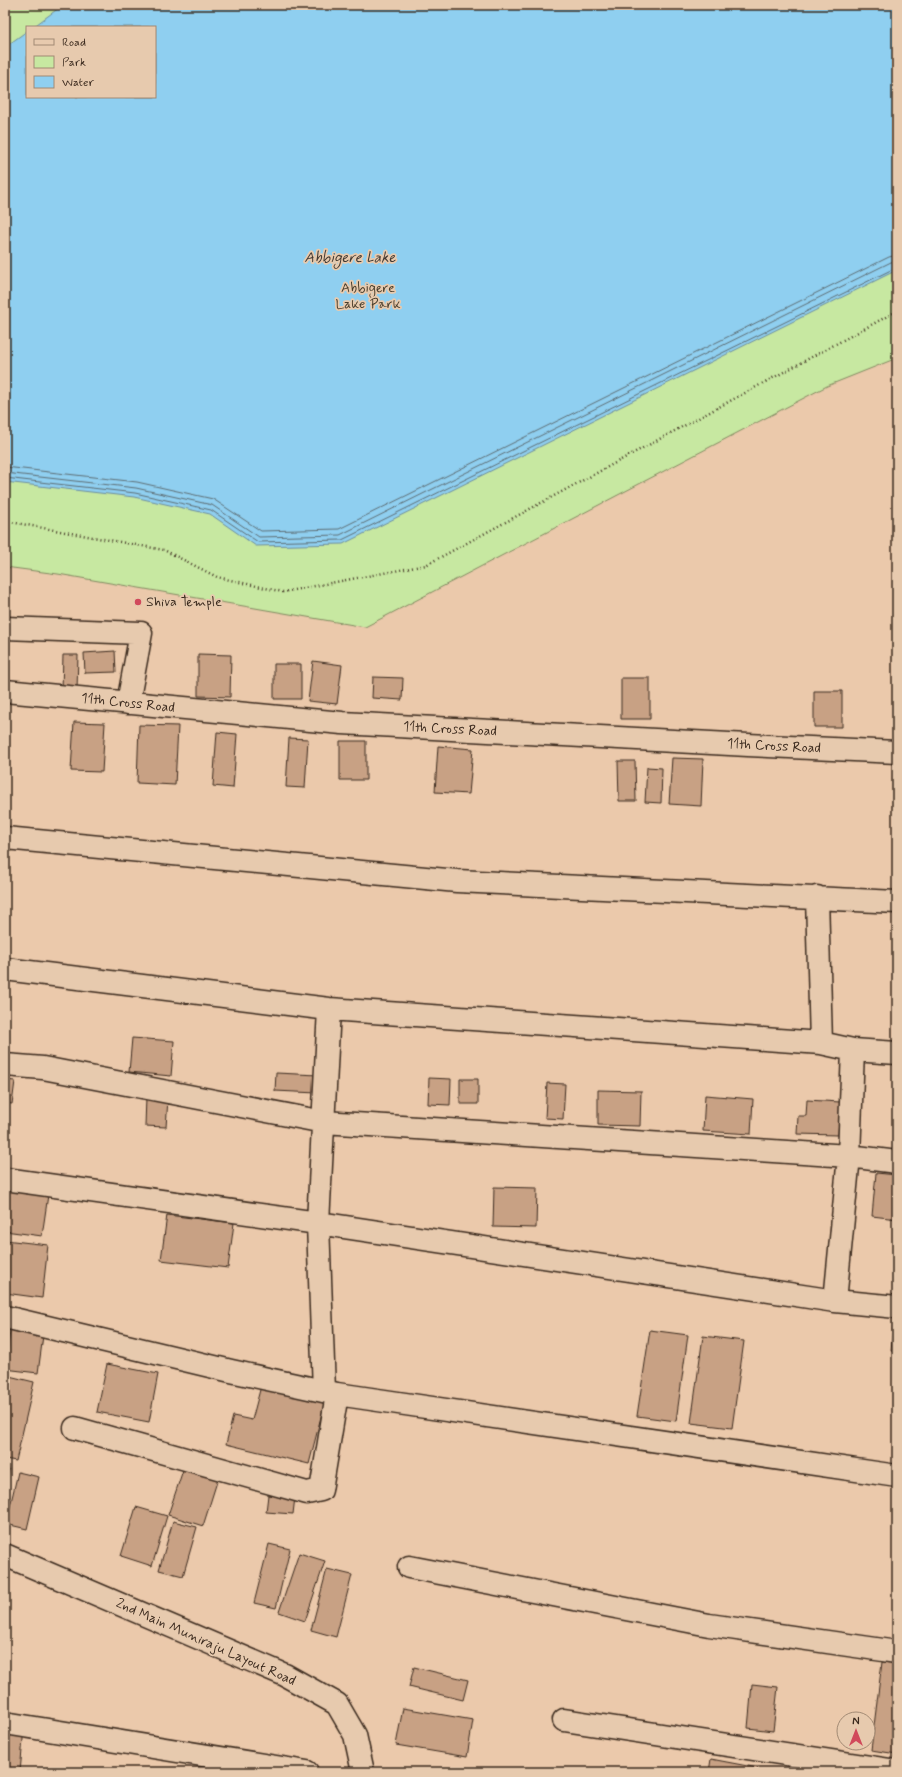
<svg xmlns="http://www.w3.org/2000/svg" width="902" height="1777" font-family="Mynerve,sans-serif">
<rect width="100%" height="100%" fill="#ebc9ab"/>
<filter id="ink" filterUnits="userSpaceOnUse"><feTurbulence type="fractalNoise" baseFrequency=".025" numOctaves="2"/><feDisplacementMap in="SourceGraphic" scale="8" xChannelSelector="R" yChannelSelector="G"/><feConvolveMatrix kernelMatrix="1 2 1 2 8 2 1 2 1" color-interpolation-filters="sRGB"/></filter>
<g filter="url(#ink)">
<!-- green -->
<path fill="#c7e8a1" stroke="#818960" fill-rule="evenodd" d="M5 5H897V358L827 386 365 627 58 574 5 567ZM27 27H155V97H27Z"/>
<!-- water -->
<path fill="#8fcff0" stroke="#6d8d9c" d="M63 5H897V270L343 544 256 546 210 514 134 497 5 482V47L27 31V97H155V27H33Z"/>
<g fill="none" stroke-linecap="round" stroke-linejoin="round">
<!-- shore -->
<path stroke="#5d6c72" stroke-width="1" d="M5 467 137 482 213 499 261 531 339 529 889 257 897 255
M5 473 136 488 212 505 259 537 340 535 891 262 897 261
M5 478 135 493 211 510 258 542 342 540 897 267"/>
</g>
<!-- building -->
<path fill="#c8a184" stroke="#3b2a1e" d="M115 651 116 672 85 673 84 653Z
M198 654 231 655 230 697 198 696Z
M63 655H78L77 690H62Z
M313 661 342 665 337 704 308 701Z
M274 664H301V699H274Z
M373 677 403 678 402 700 372 698Z
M621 678H650V719H621Z
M814 691H842V727H814Z
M74 722 105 723 102 772 71 771Z
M139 725 178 726 175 785 137 783Z
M217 732 237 734 233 788 213 786Z
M289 738 308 739 305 788 286 787Z
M340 741H366V780H340Z
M438 746 473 749 469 794 435 792Z
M672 758 703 759 701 806 669 804Z
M618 761H635L636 801H619Z
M647 767 662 768 661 803 645 802Z
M132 1038 174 1041 171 1076 129 1072Z
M276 1073 318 1075 317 1093 275 1091Z
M429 1078 451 1079 450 1105 428 1104Z
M460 1079H478V1104H460Z
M5 1080 15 1081 12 1104 5 1103Z
M547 1083 565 1084 563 1119 545 1118Z
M598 1090 641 1091 640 1126 598 1125Z
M705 1095 753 1099 751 1134 703 1131Z
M146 1097 168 1099 166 1127 145 1126Z
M807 1100 840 1102 838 1135 797 1134 798 1116H806Z
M876 1173 897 1175V1219L872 1216Z
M5 1181 49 1188 42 1236 5 1231Z
M494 1187 537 1188 536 1228 493 1227Z
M167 1215 234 1223 228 1268 161 1260Z
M5 1240 48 1245 42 1298 5 1293Z
M894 1315 897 1316V1352L891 1351Z
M11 1323 44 1328 38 1373 5 1369Z
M650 1330 688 1335 676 1421 637 1416Z
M703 1336 744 1341 732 1428 691 1423Z
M107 1364 158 1374 149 1422 97 1412Z
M5 1375 34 1382 16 1461 5 1459Z
M261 1386 325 1401 309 1464 226 1444 233 1416 252 1420Z
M186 1461 220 1472 203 1526 168 1515Z
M5 1468 9 1469 5 1485Z
M18 1472 39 1477 27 1529 6 1524Z
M268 1495 295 1497 293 1514 266 1512Z
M136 1507 167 1516 152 1566 121 1556Z
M173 1521 197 1527 183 1576 159 1570Z
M269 1544 290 1549 276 1608 254 1603Z
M299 1553 325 1561 305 1621 279 1612Z
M327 1569 352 1575 336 1637 311 1630Z
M882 1662 897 1664V1754L871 1750Z
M414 1667 468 1680 463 1700 409 1687Z
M752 1684 778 1687 773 1731 748 1728Z
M403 1708 473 1720 467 1757 396 1745Z
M5 1726 24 1728 20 1772H5Z
M711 1759 758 1768 757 1772H709Z"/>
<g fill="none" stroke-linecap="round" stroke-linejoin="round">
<defs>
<path id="street" d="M5 628 141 633 128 703
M5 691 342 723 748 745 897 752
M5 838 457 881 897 902
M817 897 821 1043
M5 969 329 1009 821 1043 853 1050 897 1053
M5 1065 43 1068 324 1122 849 1156 897 1162
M5 1179 318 1223 835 1301 849 1156 853 1050
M835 1301 897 1307
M5 1317 231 1371 337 1394 897 1476
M324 1391 318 1223 329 1009
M75 1428 307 1493 321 1490 337 1394
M5 1555 285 1675 337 1704 355 1735 363 1772
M409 1567 709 1625 897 1652
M564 1720 897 1771
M5 1723 307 1772"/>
</defs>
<!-- street casing -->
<use href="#street" stroke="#3b2a1e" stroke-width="25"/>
<!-- path -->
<path stroke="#3b2a1e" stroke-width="2.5" stroke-dasharray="1 3" stroke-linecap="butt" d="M5 521 164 550 217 577 283 592 426 565 897 311"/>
<!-- street -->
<use href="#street" stroke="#e7caae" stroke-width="22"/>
</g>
</g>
<!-- markers -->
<circle fill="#d1495b" stroke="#e7caae" stroke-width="1.5" cx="138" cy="602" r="4"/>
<g text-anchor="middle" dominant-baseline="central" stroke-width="3.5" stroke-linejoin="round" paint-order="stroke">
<!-- park labels -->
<g font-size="14" fill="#493d2b" stroke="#e7caae">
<text x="368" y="288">Abbigere<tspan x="368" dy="16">Lake Park</tspan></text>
</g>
<!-- poi labels -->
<g font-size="14" fill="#3b2a1e" stroke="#e7caae" text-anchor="start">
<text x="146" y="602">Shiva Temple</text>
</g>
<!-- street labels -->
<g font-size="14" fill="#3b2a1e" stroke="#e7caae">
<text transform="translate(128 703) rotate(6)">11th Cross Road</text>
<text transform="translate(450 729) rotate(3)">11th Cross Road</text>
<text transform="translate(774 746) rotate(3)">11th Cross Road</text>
<text transform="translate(206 1642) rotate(24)">2nd Main Muniraju Layout Road</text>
</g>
<!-- water labels -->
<g font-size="15" font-style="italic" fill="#433a33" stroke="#e7caae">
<text x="350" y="258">Abbigere Lake</text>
</g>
</g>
<!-- margin -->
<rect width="902" height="1777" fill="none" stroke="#e7caae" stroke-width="20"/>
<rect x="10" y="10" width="882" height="1757" fill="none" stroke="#3b2a1e" stroke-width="1.5" filter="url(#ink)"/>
<!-- legend -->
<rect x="26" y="26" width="130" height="72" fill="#e7caae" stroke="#a28a74"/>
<rect x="34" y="39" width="20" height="6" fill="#e7caae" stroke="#a28a74"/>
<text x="62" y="46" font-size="12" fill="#3b2a1e">Road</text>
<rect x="34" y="56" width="20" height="12" fill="#c7e8a1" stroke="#a28a74"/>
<text x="62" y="66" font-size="12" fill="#3b2a1e">Park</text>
<rect x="34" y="76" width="20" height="12" fill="#8fcff0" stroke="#a28a74"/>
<text x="62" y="86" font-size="12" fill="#3b2a1e">Water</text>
<!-- north arrow -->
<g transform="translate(856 1731)"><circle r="19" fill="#e7caae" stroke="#a28a74"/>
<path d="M0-3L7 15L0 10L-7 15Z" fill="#d1495b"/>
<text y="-6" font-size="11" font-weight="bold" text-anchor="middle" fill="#3b2a1e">N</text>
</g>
</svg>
